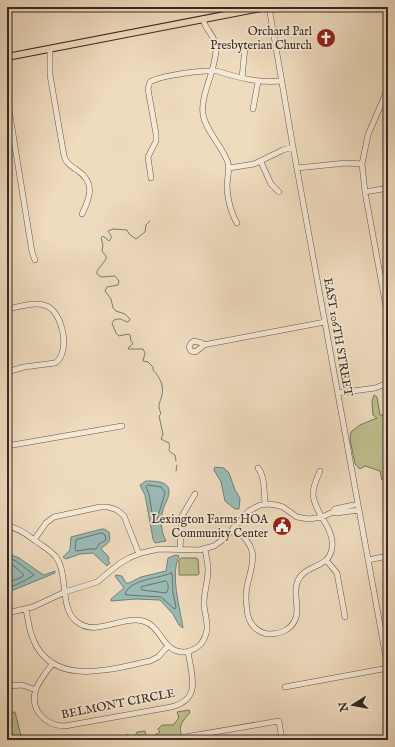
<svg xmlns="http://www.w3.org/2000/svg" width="395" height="747" font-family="'IM FELL English',serif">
<rect width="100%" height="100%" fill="#efdbbe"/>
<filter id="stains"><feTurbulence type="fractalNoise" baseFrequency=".005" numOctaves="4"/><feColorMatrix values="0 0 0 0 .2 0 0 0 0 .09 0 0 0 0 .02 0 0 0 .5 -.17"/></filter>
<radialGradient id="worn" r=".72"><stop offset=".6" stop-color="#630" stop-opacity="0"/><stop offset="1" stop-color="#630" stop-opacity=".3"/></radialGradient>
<!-- green -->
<path fill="#bdbf8f" stroke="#797458" d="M374 395 377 397 380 415H385L388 412V474L386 480H382L380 471 365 466 360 469 355 464 350 439 351 432 360 425 377 418 373 415 372 401Z
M181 558H196L198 559 199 574 197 575H179V560Z
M189 710 190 713C181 722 177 728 184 740H126L125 738 127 734 133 739 137 732 145 731 146 735 150 738 160 732 158 729 162 725H173L179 718 177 712Z
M15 712 22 740H7V713Z"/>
<!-- water -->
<path fill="#9abbb4" stroke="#72807a" d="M215 467 224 468 229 473 235 490 240 498 239 509H235L225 501 221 482 214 470Z
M146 481C154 481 170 481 169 492 169 496 167 501 165 504 160 517 160 530 166 541L155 543 153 539 145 495 140 485Z
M102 529H104L109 532C111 542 109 543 101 548L102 550 107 555 109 558 108 560 110 563 107 566 93 553 80 554 66 559 63 557 70 550 71 537Z
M7 553 19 558 42 574 44 575 55 571V573L11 591 9 593 10 603 7 606Z
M176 555 179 556C170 576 180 607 183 628L179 625 173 614 160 600 136 599 111 601V599L124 588 115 576 116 575 122 576 126 583H129L141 577 166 571 168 558Z"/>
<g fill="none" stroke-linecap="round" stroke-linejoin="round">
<!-- shore -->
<path stroke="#68726b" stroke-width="1" d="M148 485 161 487 165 492C164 497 158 517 156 521L153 519 149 494 146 487Z
M102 533 105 535 106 540 99 544 96 549H89L77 551 75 550 76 540Z
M7 557 16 561 34 575 24 581 7 589
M7 562 14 566 24 575 22 577 7 583
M171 573 172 574 173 593 176 607 175 609 173 608 161 597 127 595 125 594C130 579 158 579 171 573Z
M166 581C169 583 169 590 166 593L142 590 141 589V587L144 586Z"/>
<!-- stream -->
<path stroke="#72807a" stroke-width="1" d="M150 221 146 225 145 232 136 239 129 234 127 230 113 229 108 231C109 234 114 236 109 241L103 236 101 238 103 245 102 251 106 256V259L97 271V274L101 277 115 276 119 281 118 285 107 287 105 291 111 299 113 308 116 311 125 314 130 319 129 321 127 322C119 319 123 318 114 320L112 323 116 333 119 336 128 334 130 335 131 341 133 344 129 347 128 349H143L145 353 143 361 148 362 153 367V370C160 377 164 386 162 395 160 404 157 404 161 414L159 416 163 434 161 439 169 443C171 452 165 449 175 455L176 461
M176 471 177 465"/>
<defs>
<path id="minor" d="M269 7 293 147 388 669
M203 19C205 30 215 35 216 47 217 69 200 94 203 114 205 130 223 147 228 163 230 171 227 178 227 186 227 197 231 213 237 223
M7 42 10 57
M50 49V75L64 156C66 163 71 166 77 170 95 182 91 196 82 214
M242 78 245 47
M388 88 368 135 362 164 365 192 388 318
M7 97 32 252 35 260
M253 109 258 82
M261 162 271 184 279 192
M229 168 254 164 283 150 293 147
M297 168 346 163 362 164
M151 178 148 157 156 141V134L148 89 150 82C162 75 203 70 217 71 239 78 258 83 281 81
M365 192 388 188
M7 309C19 307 35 301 47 306 63 313 71 353 55 363L24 367 7 372
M194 341 202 343V347L195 352 191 351 189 347 191 343Z
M203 345 325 322
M338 393 375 388 388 383
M7 446 122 426
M258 468C265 476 264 493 265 504
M333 512 336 513 359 510
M7 526C19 528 27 535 36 541 42 546 50 550 55 556 69 572 59 607 76 621 95 638 122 615 143 621 162 626 162 653 185 652 191 651 197 648 201 644 204 640 206 635 207 630 208 621 204 612 204 603 204 592 208 581 208 570 208 563 206 556 205 549
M233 528C272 555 240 574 247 608 247 613 248 618 251 623 255 629 261 633 268 634 275 634 281 633 286 630 308 616 288 594 300 577 309 564 329 568 332 548 335 528 314 513 313 494 313 486 317 478 320 471
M34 540 46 523 54 517 100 507H108L117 510 124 516 139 554
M180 549 182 516 195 494
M326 560 337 573 345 617
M368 560 388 556
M26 609C28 619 29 630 33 639 53 688 111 669 150 661L158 657 168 646
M7 613 33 607 65 592 97 582 119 564 129 558 141 553 159 549 199 550 214 546 225 538 249 511 260 505 268 504 276 505 283 507 297 517 309 519 322 517 333 512 335 509 358 504
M53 663C47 671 40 679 36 689 29 710 46 726 65 726L171 707C203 699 191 675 188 651
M7 686 22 685 36 690
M285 687 388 668
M185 737 279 721 282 740
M371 738 375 740"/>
<path id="major" d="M7 57 266 7"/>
</defs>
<!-- minor casing -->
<use href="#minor" stroke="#645549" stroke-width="6"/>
<!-- major casing -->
<use href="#major" stroke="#352822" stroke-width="8"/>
<!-- minor -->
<use href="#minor" stroke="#f5e8d5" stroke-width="5"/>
<!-- major -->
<use href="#major" stroke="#efdbbe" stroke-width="6"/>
</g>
<!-- icons -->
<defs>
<symbol id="church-disc" viewBox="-11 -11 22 22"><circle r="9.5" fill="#8f2418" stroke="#f5e8d5"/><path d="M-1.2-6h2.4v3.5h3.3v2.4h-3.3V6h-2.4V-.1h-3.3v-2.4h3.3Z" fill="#fff"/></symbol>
<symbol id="civic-disc" viewBox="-11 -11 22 22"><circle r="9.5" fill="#8f2418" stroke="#f5e8d5"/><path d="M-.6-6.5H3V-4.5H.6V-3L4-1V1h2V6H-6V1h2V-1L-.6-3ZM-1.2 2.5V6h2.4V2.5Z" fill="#fff"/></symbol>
</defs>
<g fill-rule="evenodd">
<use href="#church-disc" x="315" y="27" width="22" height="22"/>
<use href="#civic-disc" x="271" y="515" width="22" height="22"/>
</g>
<g text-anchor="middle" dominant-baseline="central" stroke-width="3.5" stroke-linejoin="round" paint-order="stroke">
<!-- poi labels -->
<g font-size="12" fill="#352822" stroke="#f5e8d5" text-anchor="end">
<text x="312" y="31">Orchard Parl<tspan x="312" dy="14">Presbyterian Church</tspan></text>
<text x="268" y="519">Lexington Farms HOA<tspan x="268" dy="14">Community Center</tspan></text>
</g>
<!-- street labels -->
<g font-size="12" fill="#352822" stroke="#f5e8d5">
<text transform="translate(338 337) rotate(80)">EAST 106TH STREET</text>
<text transform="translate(118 704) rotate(-11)">BELMONT CIRCLE</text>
</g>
</g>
<!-- margin -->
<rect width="395" height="747" fill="none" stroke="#efdbbe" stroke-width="24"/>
<rect x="8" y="8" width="379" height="731" fill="none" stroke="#352822" stroke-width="2"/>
<rect x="12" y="12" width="371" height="723" fill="none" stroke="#352822"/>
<!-- north arrow -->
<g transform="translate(353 705) rotate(259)" stroke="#f5e8d5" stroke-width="3" paint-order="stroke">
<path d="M0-3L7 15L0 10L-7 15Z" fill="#352822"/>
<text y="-6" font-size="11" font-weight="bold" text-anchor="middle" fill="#352822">N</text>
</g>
<rect width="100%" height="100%" filter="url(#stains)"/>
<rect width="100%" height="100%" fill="url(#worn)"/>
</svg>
